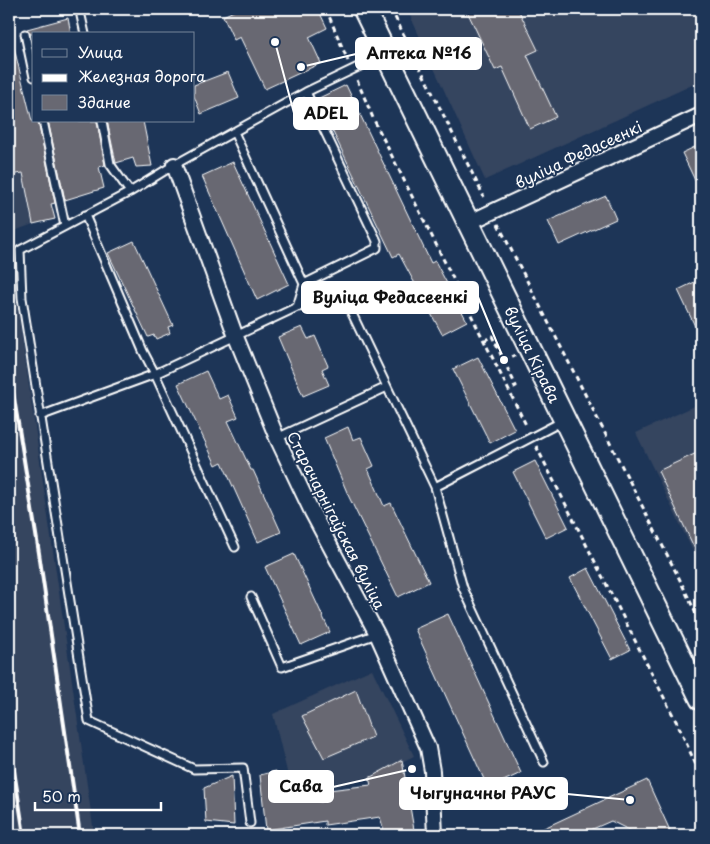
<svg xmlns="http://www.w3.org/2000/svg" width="710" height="844" font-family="'Playpen Sans',sans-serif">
<rect width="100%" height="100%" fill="#1d3557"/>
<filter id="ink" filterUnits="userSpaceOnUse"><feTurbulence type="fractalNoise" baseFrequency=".02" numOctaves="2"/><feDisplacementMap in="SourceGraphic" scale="10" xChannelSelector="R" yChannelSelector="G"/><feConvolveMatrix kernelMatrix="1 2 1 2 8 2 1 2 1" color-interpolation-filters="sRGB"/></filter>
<g filter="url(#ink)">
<!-- built -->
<path fill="#34445f" d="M407 9H701V81L485 180Z
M9 107 33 224 9 233Z
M9 248 93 826 94 835H9Z
M701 403V568L636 433Z
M372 669 414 756 369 778 320 791 309 775 289 780 273 714Z"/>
<!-- building -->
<path fill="#686872" stroke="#fff" d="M238 9H318L327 28 309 37 321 63 265 89 240 37 234 40 223 16Z
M466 9H518L538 50 527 55 556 117 530 129 502 67 495 70Z
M68 18 71 34H30L27 29Z
M9 48H14L32 121H38L55 203 51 204 55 219 33 224 23 173 9 175Z
M228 72 239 98 201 114 194 96V85Z
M346 85 431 263 435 261 467 321 442 334 399 254 393 257 317 99Z
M48 121H97L105 165 99 167 104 188 65 200Z
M107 121H143L152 166 136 167 133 158 116 163Z
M701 144V193L682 153Z
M233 162 289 284 257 300 202 176Z
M606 196 616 219 559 245 548 221Z
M134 241 173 325 168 327 170 333 156 339 154 335 148 337 108 253Z
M701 279V339L678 290Z
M302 327 308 339 315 336 328 366 322 369 329 385 303 396 278 337Z
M478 357 515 430 490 443 453 369Z
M206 371 219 399 228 395 238 417 228 421 251 470H253L281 532 258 542 222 462 216 465 178 384Z
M348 427 353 440 361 437 374 466 368 469 384 506 391 503 429 582 398 597 349 497 324 438Z
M701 451V562L658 471Z
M535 461 568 527 546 538 513 472Z
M294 554 330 632 301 645 265 567Z
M588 568 630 650 612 659 570 578Z
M448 614 521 773 488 788 415 629Z
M356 690 373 737 324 758 302 716Z
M402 760 414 830 385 834 380 817 325 825V821L266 830 260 775 276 771 282 798 322 802 320 791 371 785 369 778Z
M232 776 234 825 206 822 204 788Z
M647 780 672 835H634L633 832 611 821 579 835H529Z"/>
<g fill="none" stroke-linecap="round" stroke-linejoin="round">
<defs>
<path id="lane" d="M81 16 85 34
M25 34 34 77
M43 121 65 226
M102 121 110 164 130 192
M234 132 304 284 377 248V241L306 92
M85 215 143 351 155 374 235 547
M297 307 346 301 435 487 463 588 544 762
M40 416 155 374 297 307 304 284
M277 438 387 387
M435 487 563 421
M251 597 282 667 377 634
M250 823 243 768 194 769 89 721 22 298 20 250 130 192 174 165 306 92 383 55"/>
<path id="street" d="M174 165 236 337 277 438 312 512 377 634 428 748 432 771 435 835
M468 223 701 115"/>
<path id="primary" d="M364 9 701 699"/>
</defs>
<!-- lane casing -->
<use href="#lane" stroke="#fff" stroke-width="11"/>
<!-- street casing -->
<use href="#street" stroke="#fff" stroke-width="18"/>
<!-- primary casing -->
<use href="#primary" stroke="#fff" stroke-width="25"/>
<!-- path -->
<path stroke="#fff" stroke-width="3" stroke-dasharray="5 4" stroke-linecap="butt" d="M326 9 348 61
M391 9 484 197
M357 80 373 118 527 427
M498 224 679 578 701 624
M484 341 492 336 516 386 508 390
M504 360 515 355
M536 446 678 725 701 776"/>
<!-- lane -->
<use href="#lane" stroke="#1d3557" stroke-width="7"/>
<!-- street -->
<use href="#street" stroke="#1d3557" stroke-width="14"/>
<!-- primary -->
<use href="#primary" stroke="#1d3557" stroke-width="21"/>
<!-- rail -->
<path stroke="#fff" stroke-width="4" d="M9 367 39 553 80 835
M9 738 24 835"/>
</g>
</g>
<g text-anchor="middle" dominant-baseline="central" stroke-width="4" stroke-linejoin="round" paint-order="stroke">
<!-- street labels -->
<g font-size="15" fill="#fff" stroke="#1d3557">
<text transform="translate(578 154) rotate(-25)">вуліца Федасеенкі</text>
<text transform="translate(533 354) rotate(64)">вуліца Кірава</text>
<text transform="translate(337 520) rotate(63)">Старачарнігаўская вуліца</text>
</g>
</g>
<!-- callouts -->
<path fill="none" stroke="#fff" stroke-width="2" d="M301 67L356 54M275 42L294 113M504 360L478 297M412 769L333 787M630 800L567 794"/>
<g fill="#fff" stroke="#1d3557" stroke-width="2">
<circle cx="301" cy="67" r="5"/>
<circle cx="275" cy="42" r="5"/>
<circle cx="504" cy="360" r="5"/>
<circle cx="412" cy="769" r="5"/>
<circle cx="630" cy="800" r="5"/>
</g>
<g fill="#fff" stroke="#fff" stroke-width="2">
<rect x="356" y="38" width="125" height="31" rx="5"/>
<rect x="294" y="98" width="64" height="31" rx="5"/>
<rect x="302" y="282" width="176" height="31" rx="5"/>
<rect x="269" y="771" width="64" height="31" rx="5"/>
<rect x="400" y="778" width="167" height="31" rx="5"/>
</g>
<g font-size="16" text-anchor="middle" font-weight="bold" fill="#111">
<text x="419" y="59">Аптека №16</text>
<text x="326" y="119">ADEL</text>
<text x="390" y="303">Вуліца Федасеенкі</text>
<text x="301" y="792">Сава</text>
<text x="483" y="799">Чыгуначны РАУС</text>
</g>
<!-- margin -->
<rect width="710" height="844" fill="none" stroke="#1d3557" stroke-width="30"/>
<rect x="15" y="15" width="680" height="814" fill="none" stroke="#fff" stroke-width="2" filter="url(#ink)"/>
<!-- legend -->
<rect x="32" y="32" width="162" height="90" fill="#1d3557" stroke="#77869a"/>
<rect x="42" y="49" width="25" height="8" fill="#1d3557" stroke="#77869a"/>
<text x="78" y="58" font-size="15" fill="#ffffff">Улица</text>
<rect x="42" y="74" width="25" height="8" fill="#ffffff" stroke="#77869a"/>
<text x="78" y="82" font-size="15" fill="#ffffff">Железная дорога</text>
<rect x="42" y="95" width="25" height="15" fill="#686872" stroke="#77869a"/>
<text x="78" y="108" font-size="15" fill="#ffffff">Здание</text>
<!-- scale -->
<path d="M35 802v8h126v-8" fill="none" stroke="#ffffff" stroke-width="2.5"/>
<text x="42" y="802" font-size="15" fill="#ffffff" stroke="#1d3557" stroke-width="4" paint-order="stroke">50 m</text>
</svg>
